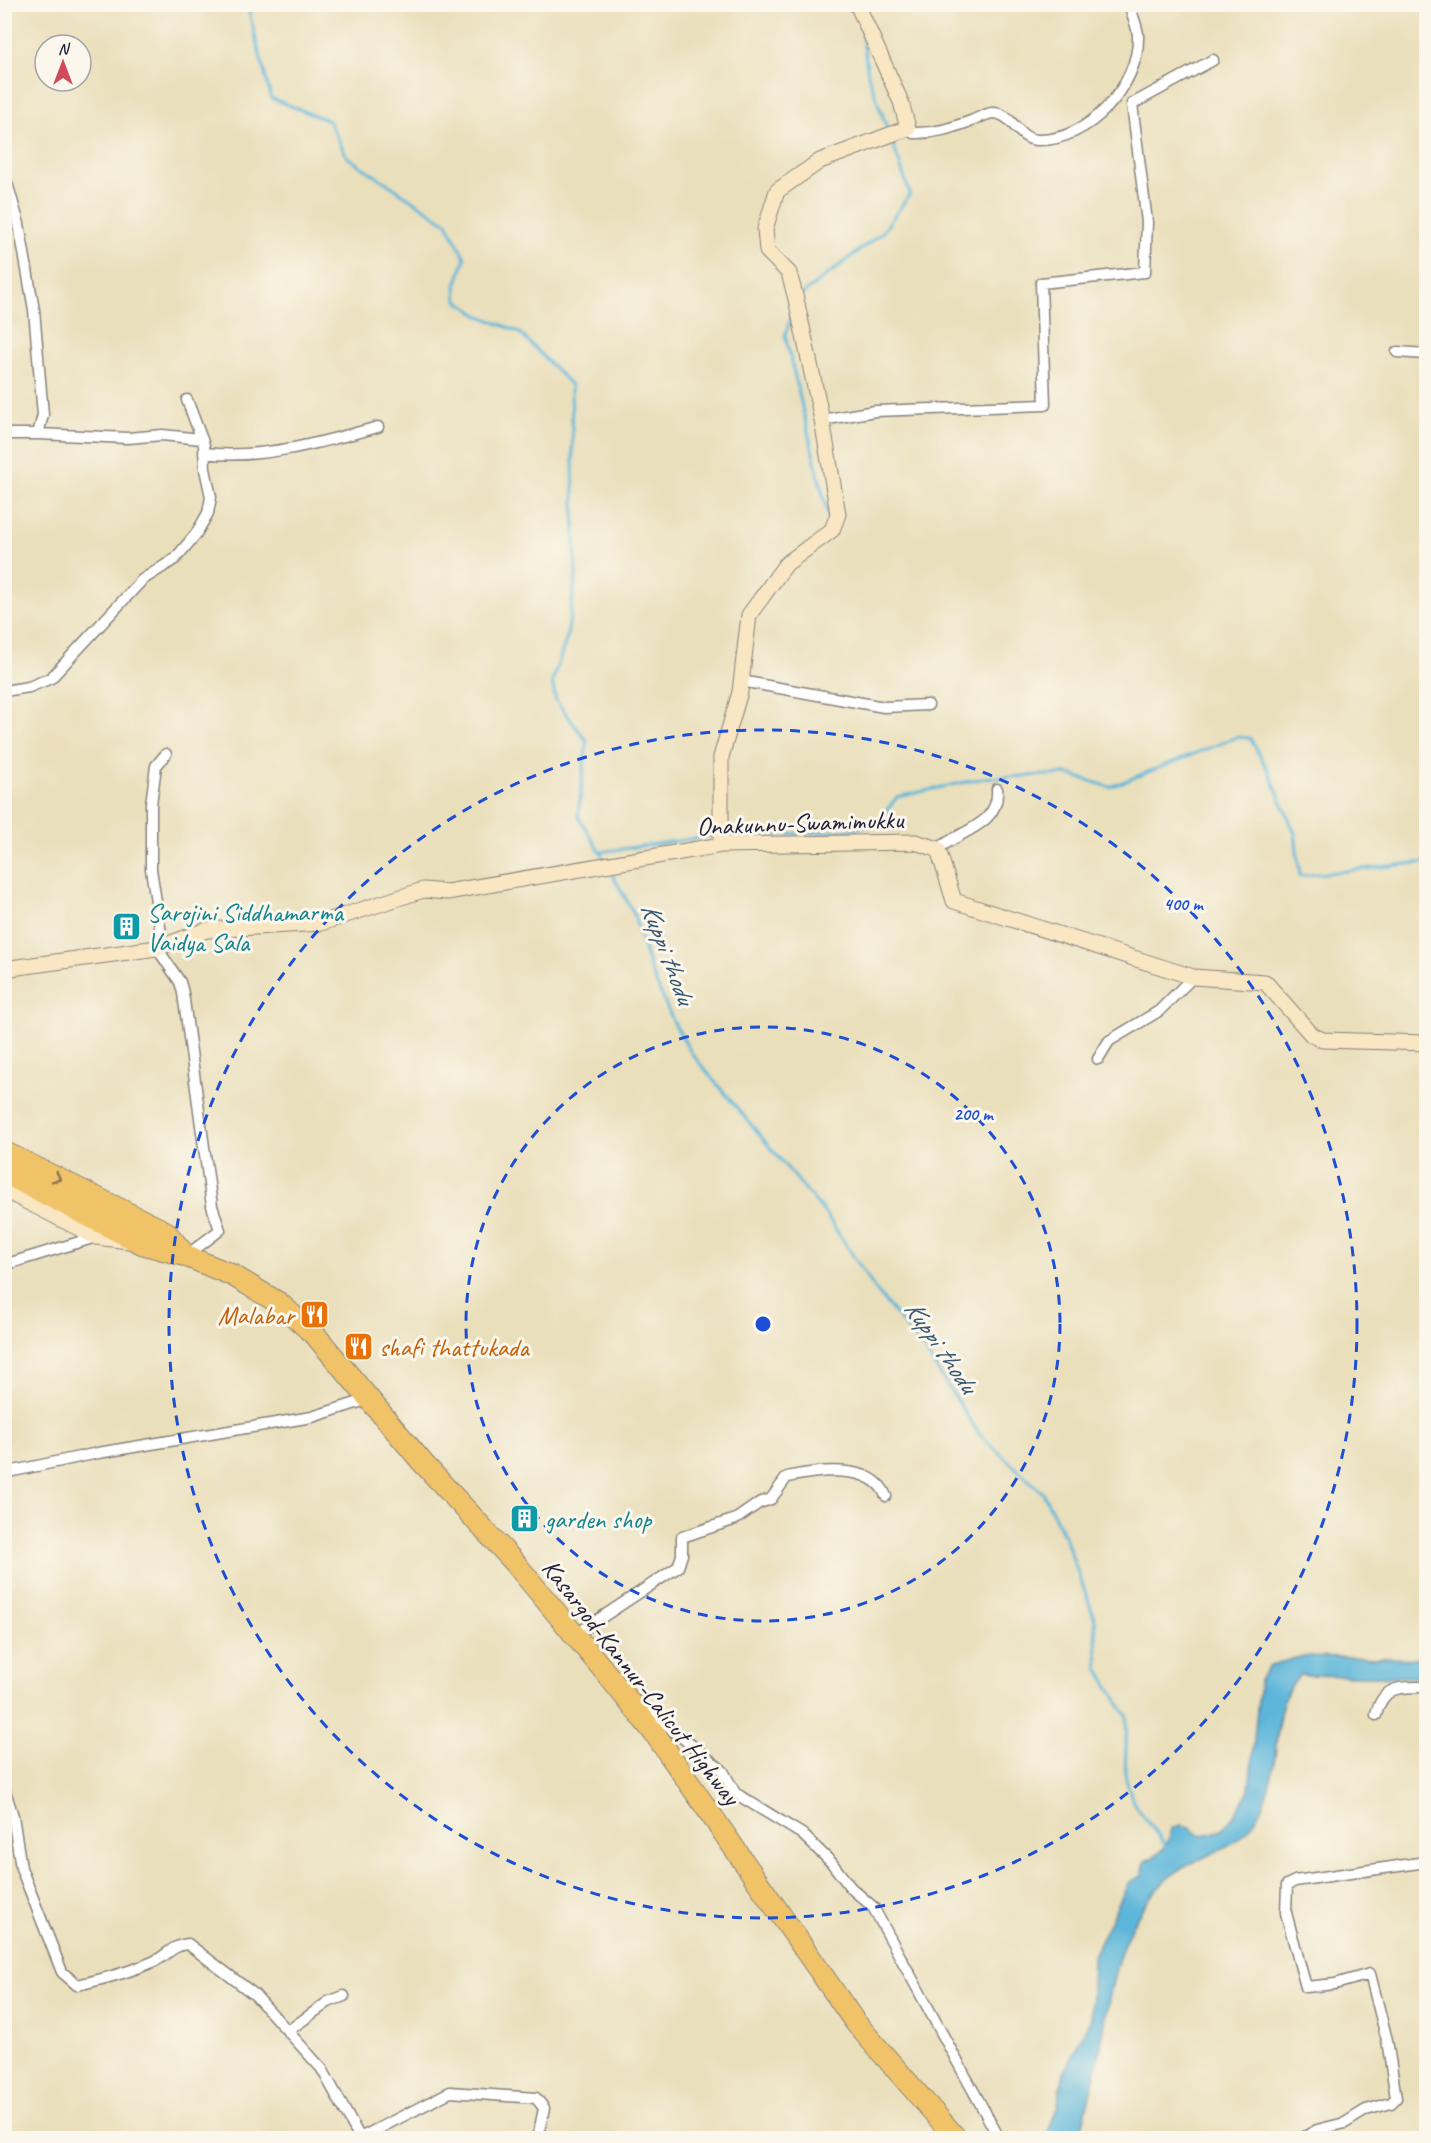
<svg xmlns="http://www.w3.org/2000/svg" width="1431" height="2143" font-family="Caveat,sans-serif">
<rect width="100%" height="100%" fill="#fbf7ec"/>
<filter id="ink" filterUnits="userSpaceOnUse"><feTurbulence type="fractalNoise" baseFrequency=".0167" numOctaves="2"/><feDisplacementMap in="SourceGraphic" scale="12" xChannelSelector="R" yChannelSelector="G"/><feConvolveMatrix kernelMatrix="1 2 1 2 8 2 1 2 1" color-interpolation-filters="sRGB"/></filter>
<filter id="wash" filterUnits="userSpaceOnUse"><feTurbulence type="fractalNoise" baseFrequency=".008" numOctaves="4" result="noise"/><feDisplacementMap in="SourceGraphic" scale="24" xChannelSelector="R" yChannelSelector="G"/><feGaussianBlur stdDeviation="1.35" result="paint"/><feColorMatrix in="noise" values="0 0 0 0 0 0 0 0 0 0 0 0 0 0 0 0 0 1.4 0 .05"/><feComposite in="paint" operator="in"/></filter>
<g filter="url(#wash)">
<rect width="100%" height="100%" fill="#eadfbb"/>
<!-- water -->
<path fill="#5cb6d9" stroke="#3f6c8a" stroke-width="1.5" d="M1303 1656 1426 1659V1677L1300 1675C1275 1700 1279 1731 1274 1764 1271 1783 1265 1803 1255 1820 1237 1853 1189 1856 1163 1883 1117 1930 1112 1984 1101 2045 1095 2077 1087 2108 1079 2138H1046L1057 2108 1064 2072 1091 2018 1093 1956 1129 1882 1142 1876 1145 1861C1162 1855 1168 1846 1172 1828L1180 1825 1189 1827 1200 1836 1222 1830 1234 1816 1249 1790 1260 1679 1271 1665Z"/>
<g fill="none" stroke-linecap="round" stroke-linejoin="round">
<!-- stream -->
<path stroke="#5cb6d9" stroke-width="3" d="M247 4 271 98 329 121 347 157 447 223 465 258 456 286 457 300 478 315 519 332 571 385 576 576 567 637 552 682 556 701 587 741 578 816 602 855
M862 32 868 75 887 128
M801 295 882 233 910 194 893 144
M793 311 785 335 829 520
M733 837 847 831 877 823 897 797 984 778 1067 774 1110 787 1237 737 1250 738 1268 770 1295 833 1300 876 1426 862
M600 852 711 836
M612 874 633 912 650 969 673 1021 692 1054 825 1213 875 1289 925 1351 979 1434 1043 1493 1064 1535 1095 1619 1098 1668 1127 1717 1125 1775 1133 1802 1167 1847"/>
</g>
</g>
<g filter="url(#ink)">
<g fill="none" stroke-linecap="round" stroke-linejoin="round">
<defs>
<path id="street" d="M908 128 913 133C934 134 951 128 971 121 977 119 985 114 992 113 1013 112 1016 139 1037 140 1088 142 1140 85 1138 35 1137 24 1131 15 1130 4
M4 173 19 224 34 310 43 415 38 434H4
M1397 352 1426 354
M822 420 875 411 1045 405 1041 283 1145 272 1147 222 1132 104 1213 60
M38 434 128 438 162 435 202 439
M204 453C261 460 323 442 378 427
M741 681 884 707 928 705
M4 691 29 687 51 678 142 580 175 559 196 534 208 513 211 497 205 469 204 445 187 400
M938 849C961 830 1000 825 997 789
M163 947 151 869V804L156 766 166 754
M157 948 180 982 183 993 212 1206 220 1230 186 1256
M1098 1059 1109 1041 1159 1011 1193 977
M4 1265 96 1237
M4 1473 98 1453 312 1417 369 1399
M575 1635 678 1567 682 1555V1537L736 1519 759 1503 771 1499 787 1477C815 1471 873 1462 886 1496
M639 1702 723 1771 735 1793 802 1834 831 1862 851 1888 873 1907 999 2138
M1376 1715C1383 1685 1400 1687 1426 1687
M4 1788 13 1816 21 1868 62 1972 77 1985C104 1979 130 1972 155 1961 168 1955 172 1945 188 1944L255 1995 322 2069 360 2138 450 2092 536 2098 544 2108 538 2138
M288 2031 328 2002 344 1996
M1303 2138 1317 2130 1345 2123 1366 2110 1391 2103 1396 2098 1387 2040 1370 1974 1335 1984 1306 1987 1286 1913 1287 1885 1295 1881 1426 1862"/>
<path id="secondary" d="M721 845V757L740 692 749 615 786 564 832 530 838 514 822 420 796 299 789 273 767 251 765 229 777 191 820 161 908 128 901 102 857 4
M4 969 157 948 207 930 321 923 423 890 447 892 721 845 915 842 938 849 954 901 1193 977 1265 982 1312 1035 1323 1040 1426 1043
M4 1190 96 1237 129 1241"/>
<path id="highway" d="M4 1152 166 1232 186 1256
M4 1173 143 1244 186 1256 232 1275 279 1303 316 1336 422 1462 515 1563 611 1679 655 1734 855 2022 956 2138"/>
</defs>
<!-- street casing -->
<use href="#street" stroke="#86807b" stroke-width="13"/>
<!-- secondary casing -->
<use href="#secondary" stroke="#86807b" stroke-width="17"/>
<!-- highway casing -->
<use href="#highway" stroke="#86807b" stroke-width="23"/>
<!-- street -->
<use href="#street" stroke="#fff" stroke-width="10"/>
<!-- secondary -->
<use href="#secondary" stroke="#f9e7c3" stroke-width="15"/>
<!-- highway -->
<use href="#highway" stroke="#f1c369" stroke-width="21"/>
</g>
<!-- one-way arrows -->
<defs><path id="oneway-chevron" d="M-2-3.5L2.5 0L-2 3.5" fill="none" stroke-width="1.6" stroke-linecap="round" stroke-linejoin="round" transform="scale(1.5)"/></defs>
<use stroke="#8a7252" href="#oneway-chevron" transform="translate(57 1178) rotate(27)"/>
</g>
<!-- distance rings -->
<g fill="none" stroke="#1d4ed8" stroke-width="3" stroke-dasharray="10 8">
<circle cx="763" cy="1324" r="297"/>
<circle cx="763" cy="1324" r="594"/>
</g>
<!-- icons -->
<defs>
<symbol id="building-square" viewBox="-11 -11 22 22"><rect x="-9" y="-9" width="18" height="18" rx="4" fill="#0f9aa8" stroke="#fbf7ec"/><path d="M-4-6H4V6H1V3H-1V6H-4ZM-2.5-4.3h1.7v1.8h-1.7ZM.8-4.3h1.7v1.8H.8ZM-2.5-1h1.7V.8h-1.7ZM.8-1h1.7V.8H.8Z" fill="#fff"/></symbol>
<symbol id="restaurant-square" viewBox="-11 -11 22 22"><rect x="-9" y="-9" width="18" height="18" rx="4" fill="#e8710a" stroke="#fbf7ec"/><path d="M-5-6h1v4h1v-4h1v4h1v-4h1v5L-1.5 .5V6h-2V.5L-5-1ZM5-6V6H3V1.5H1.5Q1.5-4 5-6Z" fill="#fff"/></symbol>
</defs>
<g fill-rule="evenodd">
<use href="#building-square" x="110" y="910" width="33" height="33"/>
<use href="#restaurant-square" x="298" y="1298" width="33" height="33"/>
<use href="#restaurant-square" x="342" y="1330" width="33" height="33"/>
<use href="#building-square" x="508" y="1502" width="33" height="33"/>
</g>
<g text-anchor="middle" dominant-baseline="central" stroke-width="6" stroke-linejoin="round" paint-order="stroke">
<!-- street labels -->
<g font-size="26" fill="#22223b" stroke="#fbf7ec">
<text transform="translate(800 823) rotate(-2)">Onakunnu-Swamimukku</text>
<text transform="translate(641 1682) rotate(52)">Kasargod-Kannur-Calicut Highway</text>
</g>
<!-- culture labels -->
<g font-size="26" fill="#0d838f" stroke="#fbf7ec" text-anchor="start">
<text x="147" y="912">Sarojini Siddhamarma<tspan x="147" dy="30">Vaidya Sala</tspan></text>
<text x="545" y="1519">garden shop</text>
</g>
<!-- food labels -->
<g font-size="26" fill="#c56008" stroke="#fbf7ec" text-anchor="end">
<text x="294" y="1315">Malabar</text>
<text x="379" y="1347" text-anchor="start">shafi thattukada</text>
</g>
<!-- water labels -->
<g font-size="27" font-style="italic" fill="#365672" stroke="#fbf7ec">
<text transform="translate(668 953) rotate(69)">Kuppi thodu</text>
<text transform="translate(941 1346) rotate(55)">Kuppi thodu</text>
</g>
</g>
<circle cx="763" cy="1324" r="9" fill="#1d4ed8" stroke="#fbf7ec" stroke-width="3"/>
<g font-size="18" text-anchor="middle" font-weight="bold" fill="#1d4ed8" stroke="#fbf7ec" stroke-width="6" stroke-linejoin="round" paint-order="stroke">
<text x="1183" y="910">400 m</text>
<text x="973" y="1120">200 m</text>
</g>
<!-- margin -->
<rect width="1431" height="2143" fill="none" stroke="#fbf7ec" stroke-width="24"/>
<!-- north arrow -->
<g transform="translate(63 63)"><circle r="28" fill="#fbf7ec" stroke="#a4a2a5" stroke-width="1.5"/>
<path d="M0-4.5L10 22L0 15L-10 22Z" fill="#d1495b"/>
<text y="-9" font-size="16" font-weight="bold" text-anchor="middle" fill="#22223b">N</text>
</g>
</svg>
